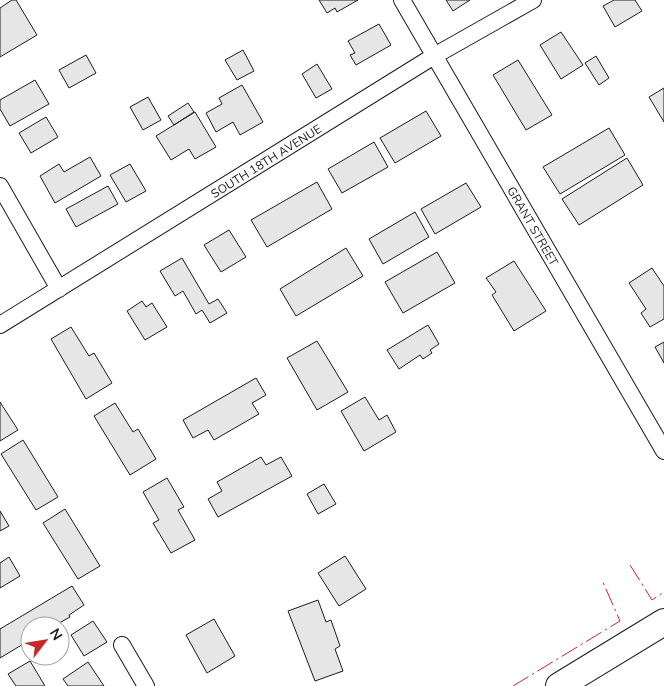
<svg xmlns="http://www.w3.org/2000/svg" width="664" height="686" font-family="Mulish,sans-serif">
<rect width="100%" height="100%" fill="#fff"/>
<!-- building -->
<path fill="#e6e6e6" stroke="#1a1a1a" d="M12 0H16L37 35 0 57V8Z
M319 0H358L337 12 335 8 327 13Z
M446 0H470L453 11Z
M614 0H635L642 11 615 27 603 6Z
M379 24 391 45 356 65 350 55 355 53 348 41Z
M561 32 583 65 561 79 540 45Z
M243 50 254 71 237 80 225 60Z
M86 55 96 73 69 88 59 70Z
M596 56 609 78 599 85 585 63Z
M518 60 552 115 526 130 493 75Z
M317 64 332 89 316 98 302 74Z
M35 80 49 104 10 126 0 109V100Z
M242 85 263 122 240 135 233 122 216 132 206 113 222 104 219 98Z
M664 88V122L649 97Z
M148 97 161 120 143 130 130 107Z
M188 103 194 112 174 125 168 116Z
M426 111 441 136 395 163 380 138Z
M195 112 216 147 195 159 189 149 171 160 156 136Z
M46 117 58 137 31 153 19 133Z
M609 128 625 155 560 194 543 167Z
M374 142 388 167 342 193 328 169Z
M90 157 101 176 55 203 40 176 59 164 64 172Z
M627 158 643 185 579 225 562 199Z
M130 164 146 191 126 202 110 175Z
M317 182 332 209 267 247 251 220Z
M466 183 481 207 435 234 421 209Z
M108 186 118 204 76 227 66 209Z
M415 212 429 237 383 264 369 239Z
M229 230 246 257 221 272 204 245Z
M346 248 363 276 296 316 280 289Z
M437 252 455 283 403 313 385 282Z
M182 258 209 304 218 299 227 313 210 323 202 310 196 314 183 291 175 296 160 271Z
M514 261 546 311 514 331 492 295 496 292 486 278Z
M652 268 664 286V319L650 327 641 313 646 309 629 283Z
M142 301 146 307 152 303 167 327 145 340 127 311Z
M428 325 439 344 430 350 432 353 423 359 420 355 399 369 387 350Z
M71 327 89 356 94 353 112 383 86 399 51 339Z
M317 341 348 392 317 410 287 358Z
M664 342V363L655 347Z
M256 378 266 395 252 403 259 414 214 440 208 430 193 438 183 420Z
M365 397 379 420 387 415 396 432 364 451 341 411Z
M0 402 18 430 0 441Z
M115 403 133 432 138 429 156 459 130 475 94 416Z
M23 440 58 497 36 510 1 454Z
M261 457 266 465 281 457 292 476 218 517 208 499 222 491 217 482Z
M167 478 184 507 178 510 195 540 171 553 153 523 159 520 143 492Z
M324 484 336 504 318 514 307 494Z
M65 509 100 566 78 579 43 523Z
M0 511 9 526 0 531Z
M345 556 366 589 339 606 318 573Z
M9 557 20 576 0 588V563Z
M72 586 84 605 69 615 70 617 54 626H30V640L0 658V629Z
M318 600 326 622 331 620 340 646 335 649 343 671 315 681 288 611Z
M214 619 235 656 207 673 186 635Z
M93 621 107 642 84 656 71 635Z
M30 661 45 686H16L8 674Z
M88 662 104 686H68L63 679Z"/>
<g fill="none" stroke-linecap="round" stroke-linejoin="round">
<defs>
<path id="minor" d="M402 0 664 451
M0 186 59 289
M0 325 434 56 533 0
M122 645 146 686"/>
<path id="primary" d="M559 686 664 622"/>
</defs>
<!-- minor casing -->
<use href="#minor" stroke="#1a1a1a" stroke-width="18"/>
<!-- primary casing -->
<use href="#primary" stroke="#1a1a1a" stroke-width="28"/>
<!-- minor -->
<use href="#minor" stroke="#fff" stroke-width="16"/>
<!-- primary -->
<use href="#primary" stroke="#fff" stroke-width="26"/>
<!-- power -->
<path stroke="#c62828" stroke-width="1" stroke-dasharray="18 4 2.5 4" stroke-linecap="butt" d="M630 565 652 600 664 592
M513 686 620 621 602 580"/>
</g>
<g text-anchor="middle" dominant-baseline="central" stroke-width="4" stroke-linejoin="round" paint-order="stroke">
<!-- street labels -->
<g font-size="12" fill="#1a1a1a" stroke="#fff">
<text transform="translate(266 161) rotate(-32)">SOUTH 18TH AVENUE</text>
<text transform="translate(533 226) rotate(60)">GRANT STREET</text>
</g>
</g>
<!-- north arrow -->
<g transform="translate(45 641) rotate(59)"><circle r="24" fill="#ffffff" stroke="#a3a3a3"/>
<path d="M0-4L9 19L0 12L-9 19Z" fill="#c62828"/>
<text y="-8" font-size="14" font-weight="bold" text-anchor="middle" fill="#1a1a1a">N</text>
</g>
</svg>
